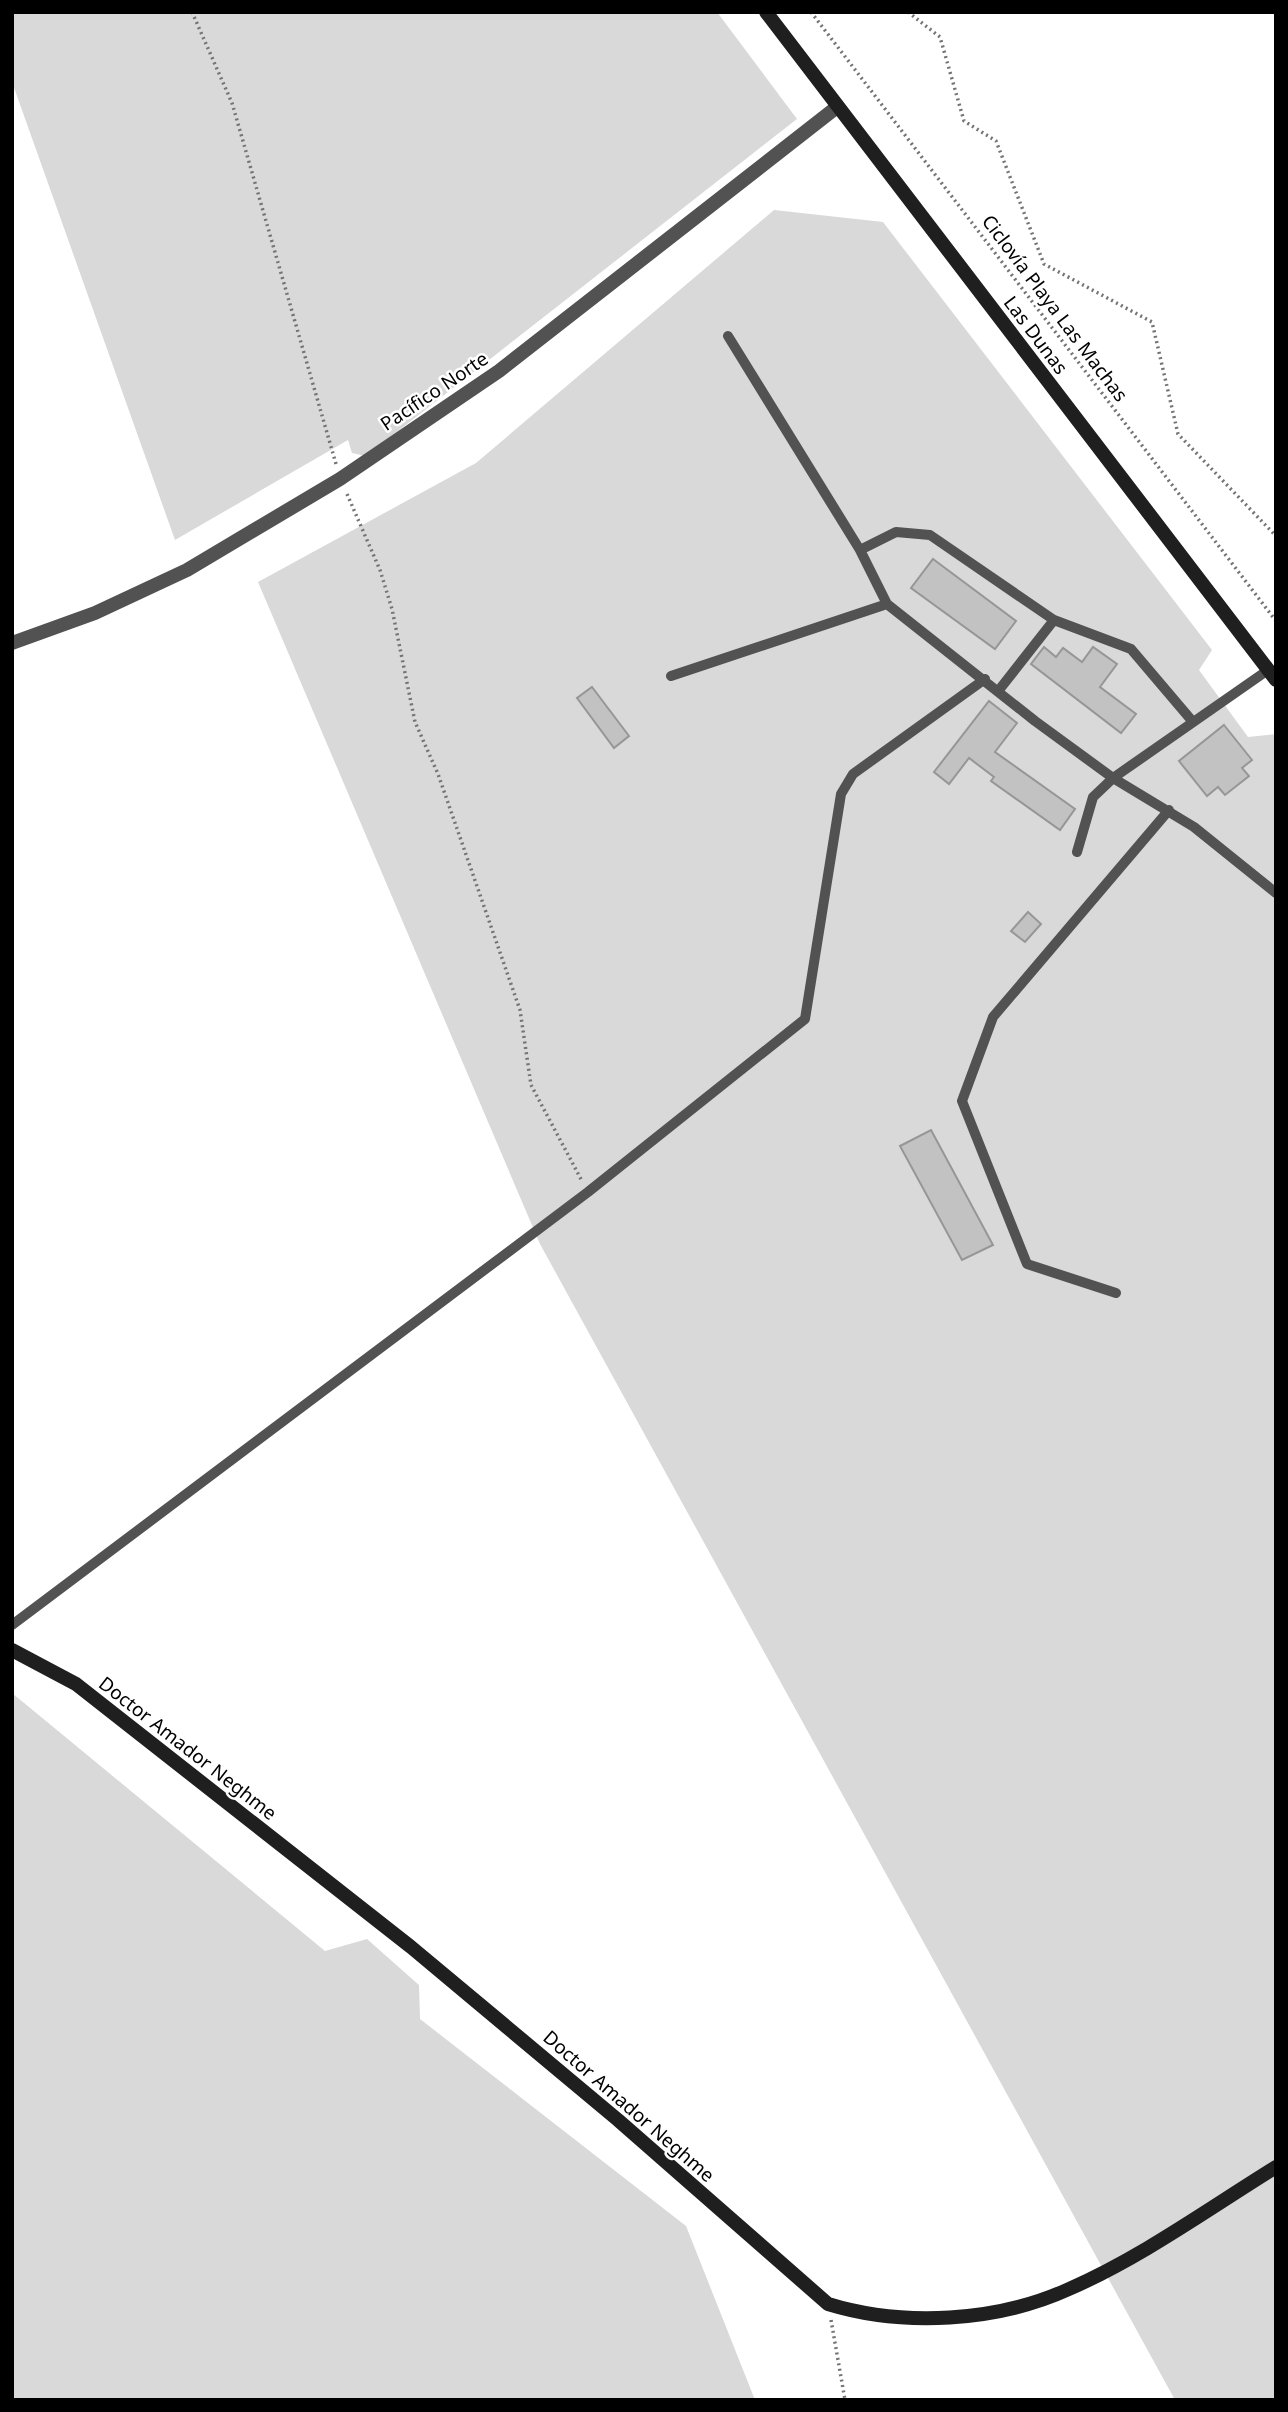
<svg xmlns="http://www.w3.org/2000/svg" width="1288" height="2412" font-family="'Noto Sans',sans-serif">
<rect width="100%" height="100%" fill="#fff"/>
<!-- green -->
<path fill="#d9d9d9" d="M12 12H717L797 119 366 456 352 453 348 440 175 540 12 82Z
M774 210 883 222 1212 650 1199 670 1248 737 1276 734V2400H1175L540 1244 258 582 476 463Z
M12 1693 325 1951 367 1939 419 1985 420 2019 686 2226 755 2400H12Z"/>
<!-- building -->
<path fill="#c2c2c2" stroke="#969696" stroke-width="2" d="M933 559 1016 621 995 649 911 588Z
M1044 647 1056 657 1063 648 1082 662 1093 647 1117 664 1100 687 1136 714 1121 733 1031 664Z
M592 687 629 736 614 748 577 698Z
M989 701 1017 723 995 752 1075 809 1060 830 991 781 994 777 969 758 949 784 934 772Z
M1224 725 1252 760 1242 768 1249 776 1225 795 1218 787 1207 796 1179 761Z
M1028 912 1041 924 1025 942 1011 931Z
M931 1130 993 1245 962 1260 900 1146Z"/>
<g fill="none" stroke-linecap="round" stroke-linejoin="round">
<!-- path -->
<path stroke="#747474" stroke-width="3.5" stroke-dasharray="2 3.5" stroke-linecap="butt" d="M192 12 232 103 336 464
M811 12 1276 621
M908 12 940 37 964 121 996 141 1044 264 1152 322 1178 434 1276 536
M347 494 380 570 392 609 415 722 438 774 520 1010 531 1085 582 1181
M831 2320 845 2400"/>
<!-- service -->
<path stroke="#525252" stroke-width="10" d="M728 336 860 550 887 604 1035 721 1113 778 1194 827 1276 893
M860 550 896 532 930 535 1054 620 1131 649 1193 722
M671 676 887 604
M999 690 1054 620
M1077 852 1093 797 1113 778 1268 670
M1116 1293 1027 1264 962 1101 993 1017 1169 810
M12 1625 588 1192 805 1019 841 794 853 774 985 679"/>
<!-- tertiary -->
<path stroke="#525252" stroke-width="14" d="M12 643 95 613 187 570 340 479 499 371 837 107"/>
<!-- secondary -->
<path stroke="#1f1f1f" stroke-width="14" d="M766 12 1276 680
M12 1650 76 1684 411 1947 618 2120 828 2304C903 2327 997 2322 1069 2289 1142 2257 1208 2209 1276 2167"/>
</g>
<g text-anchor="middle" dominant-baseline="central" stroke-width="5" stroke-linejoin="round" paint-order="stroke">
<!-- street labels -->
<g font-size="19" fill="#000" stroke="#fff">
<text transform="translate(1055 308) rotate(53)">Ciclovía Playa Las Machas</text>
<text transform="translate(1036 335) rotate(53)">Las Dunas</text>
<text transform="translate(434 391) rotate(-34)">Pacífico Norte</text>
<text transform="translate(188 1748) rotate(38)">Doctor Amador Neghme</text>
<text transform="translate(629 2106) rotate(41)">Doctor Amador Neghme</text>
</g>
</g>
<!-- border -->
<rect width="1288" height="2412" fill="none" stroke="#000000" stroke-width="28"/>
</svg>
